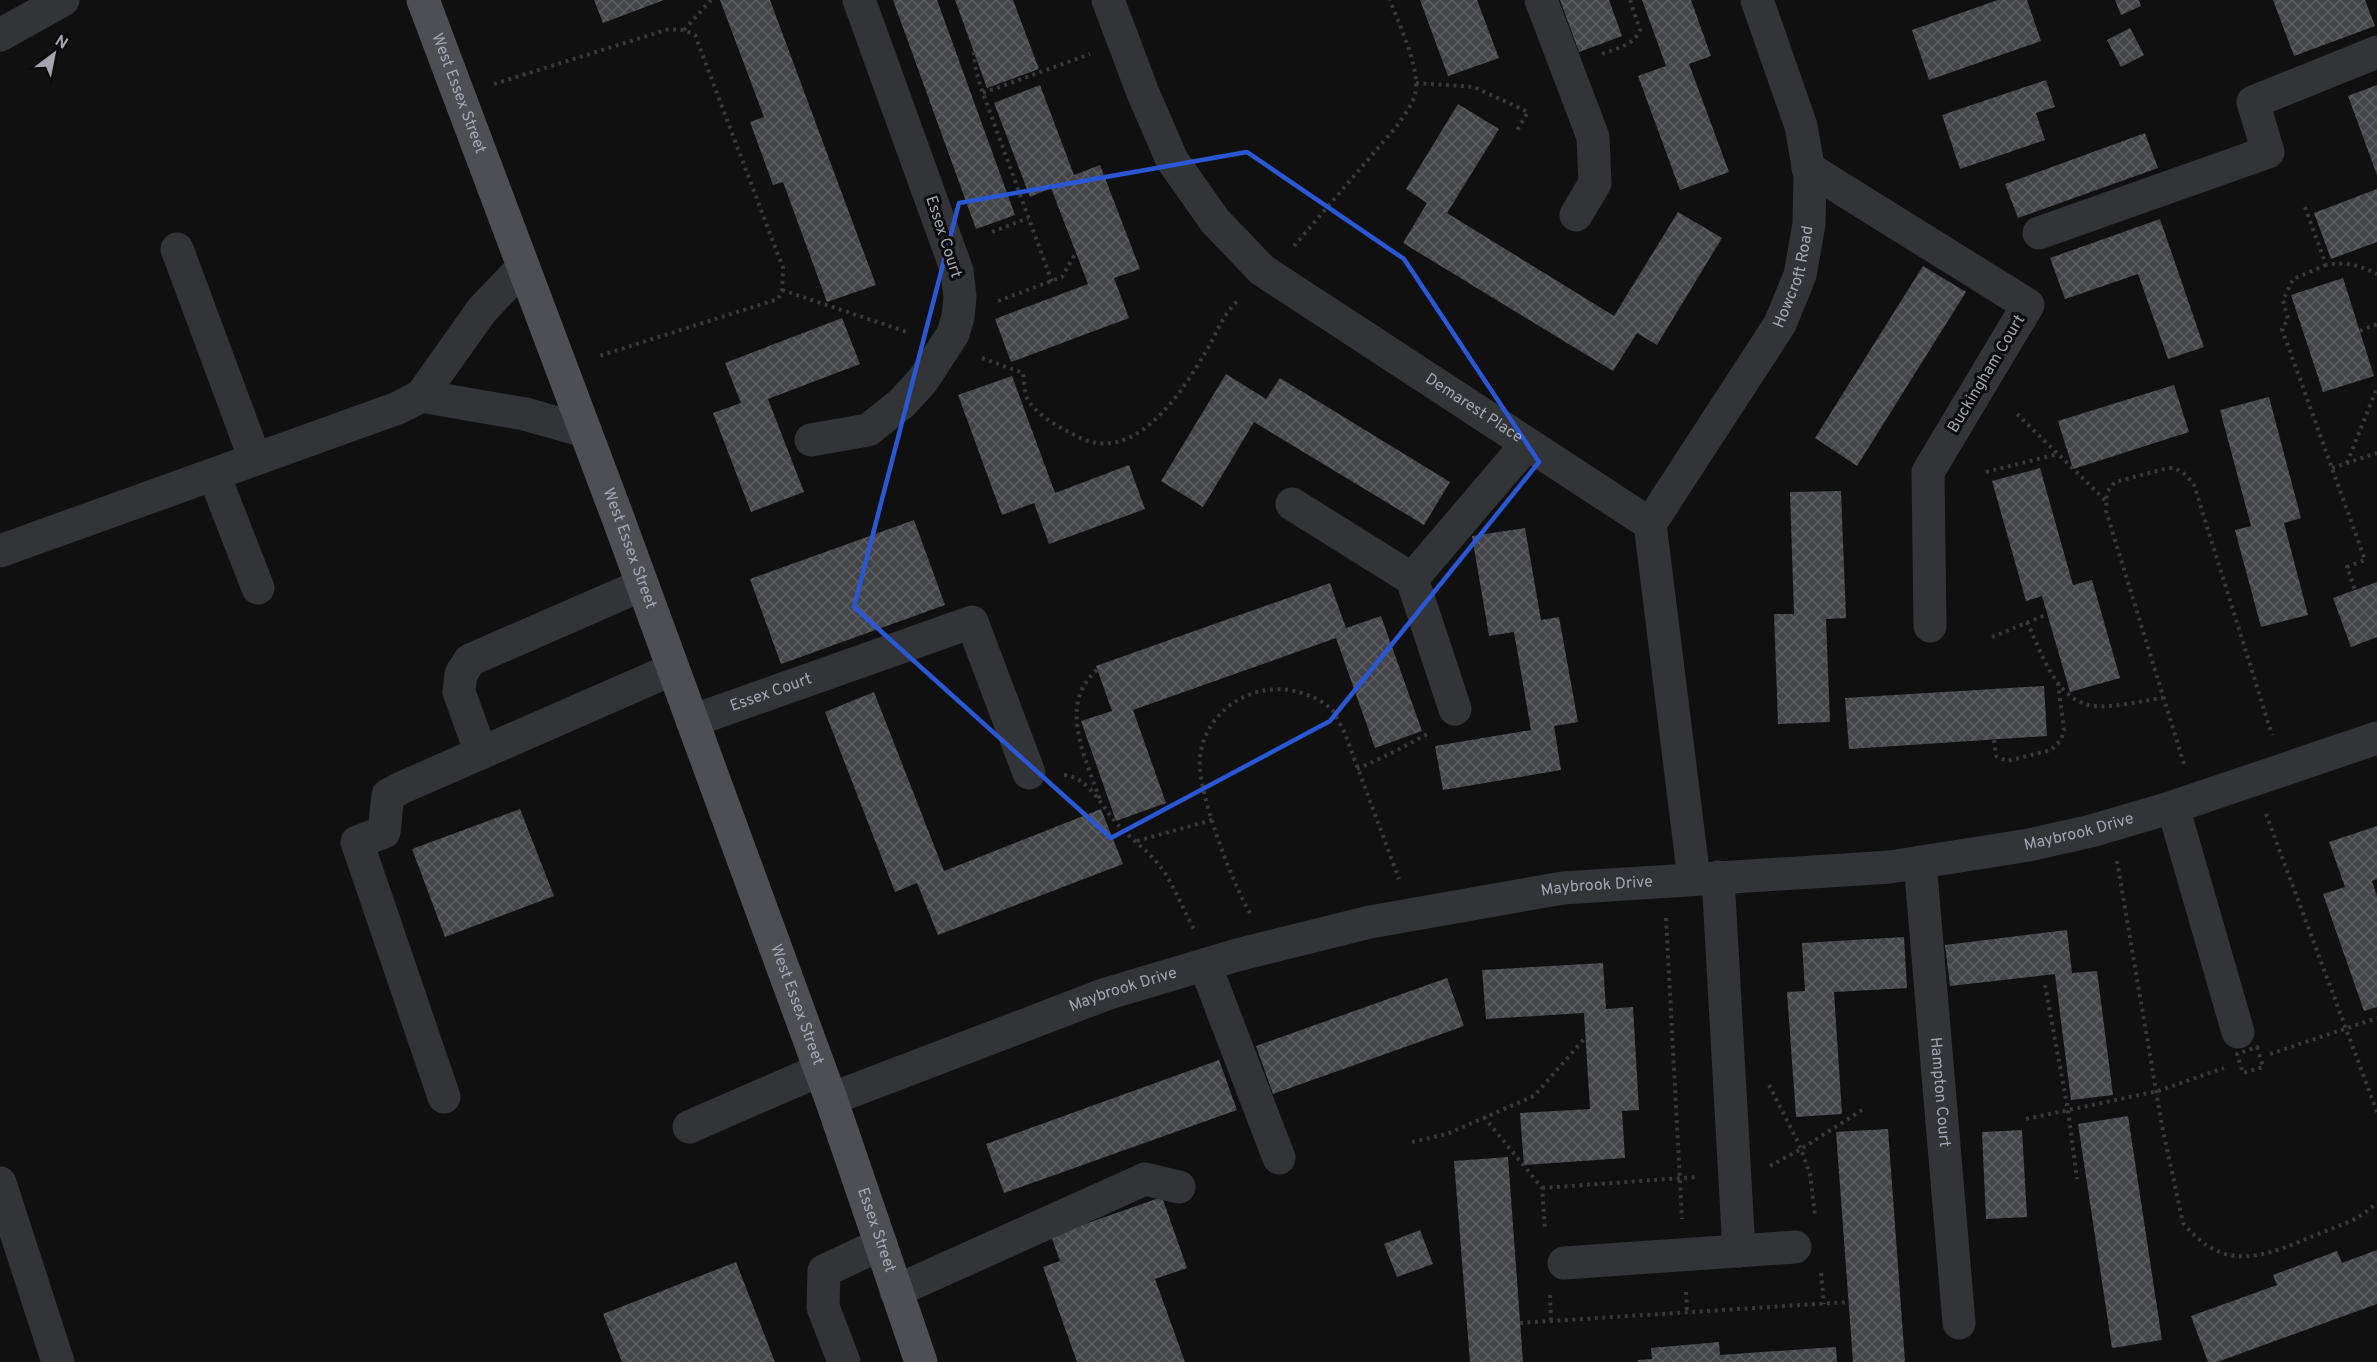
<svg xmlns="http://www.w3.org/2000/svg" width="2377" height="1362" font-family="Overpass,sans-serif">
<defs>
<pattern id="building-cross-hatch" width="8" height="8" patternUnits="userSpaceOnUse" patternTransform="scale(1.5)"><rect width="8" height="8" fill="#444549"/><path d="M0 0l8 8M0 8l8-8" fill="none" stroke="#5c5d61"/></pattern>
</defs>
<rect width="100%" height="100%" fill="#101011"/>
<!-- building -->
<path fill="url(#building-cross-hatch)" d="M594 0H664L603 23Z
M720 0H770L876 285 827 302 783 182 773 185 750 122 764 117Z
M893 0H937L1015 215 976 229Z
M955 0H1013L1039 69 987 88Z
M1420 0H1477L1499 58 1448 76Z
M1560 0H1609L1622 36 1579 52Z
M1642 0H1691L1711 56 1689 64 1729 172 1680 190 1638 76 1666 66Z
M1998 0H2027L2041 41 1929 80 1912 30Z
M2115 0H2139L2141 6 2121 15Z
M2273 0H2365L2375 26 2294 56Z
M2130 28 2144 55 2121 67 2107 40Z
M2046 80 2055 107 2036 113 2045 140 1960 169 1942 115Z
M1040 85 1074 175 1100 165 1140 269 1114 278 1129 318 1011 362 995 319 1088 284 1051 188 1030 197 994 103Z
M2377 85V175L2348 96Z
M1458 104 1499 129 1447 213 1614 316 1678 212 1722 238 1657 345 1637 333 1613 371 1403 243 1427 203 1406 189Z
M2145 133 2158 168 2018 218 2005 184Z
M2377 189V242L2331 259 2314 213Z
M2160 219 2204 347 2168 359 2138 274 2065 299 2050 258Z
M1923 266 1966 292 1857 466 1815 438Z
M2343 278 2374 376 2323 392 2291 295Z
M842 318 860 364 768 399 804 492 751 512 713 413 741 403 725 363Z
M1226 374 1266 399 1280 378 1450 482 1424 525 1254 422 1203 507 1161 481Z
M1012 376 1055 493 1129 465 1145 509 1049 544 1034 503 1002 515 958 395Z
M2174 385 2189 432 2073 469 2058 421Z
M2269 397 2301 518 2284 523 2308 615 2261 627 2235 530 2251 526 2220 410Z
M2040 468 2073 585 2092 580 2120 678 2070 692 2042 596 2026 601 1992 481Z
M1841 491 1846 618 1826 619 1830 722 1778 724 1774 614H1794L1790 492Z
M914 520 945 605 781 664 750 579Z
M1525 528 1541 620 1559 617 1578 722 1554 726 1561 770 1443 790 1435 746 1531 730 1514 632 1489 636 1472 536Z
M2377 582V637L2351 647 2333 598Z
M1330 583 1346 628 1381 616 1422 731 1375 748 1336 638 1133 710 1166 803 1116 821 1081 721 1112 711 1096 666Z
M2044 686 2047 736 1849 749 1845 698Z
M874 692 944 871 1101 809 1123 864 938 935 917 883 895 892 825 712Z
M520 809 554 896 445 937 412 849Z
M2377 826V879L2372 881 2377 896V1007L2364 1011 2323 894 2345 887 2329 842Z
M2067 930 2072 973 2097 971 2113 1095 2071 1100 2055 974 1950 986 1945 945Z
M1904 937 1907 988 1834 992 1842 1114 1796 1117 1787 992 1805 991 1802 943Z
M1603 963 1606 1009 1633 1007 1639 1110 1622 1111 1625 1158 1524 1165 1520 1113 1590 1109 1584 1013 1486 1019 1482 970Z
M1447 978 1464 1026 1273 1094 1256 1046Z
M1219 1060 1237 1110 1004 1193 986 1144Z
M2128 1116 2162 1340 2112 1348 2078 1124Z
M1888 1129 1905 1362H1853L1836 1132Z
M2022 1130 2027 1217 1986 1219 1982 1132Z
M1508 1157 1523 1362H1470L1454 1161Z
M1162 1197 1187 1268 1155 1279 1185 1362H1077L1043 1267 1060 1261 1051 1236Z
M1420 1230 1433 1264 1397 1277 1384 1244Z
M2377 1250V1304L2217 1362H2208L2191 1316 2277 1285 2273 1275 2337 1251 2342 1263Z
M736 1262 775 1362H622L603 1314Z
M1719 1342 1720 1355 1836 1347 1837 1362H1638V1360L1652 1359 1651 1348Z"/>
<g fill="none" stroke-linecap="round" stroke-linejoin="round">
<!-- path -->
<path stroke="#38383d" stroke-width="4" stroke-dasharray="3 4.5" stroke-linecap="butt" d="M684 30 711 0
M974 52 975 66 980 85 1052 282
M1602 54C1617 48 1633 46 1640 30L1630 0
M1416 83 1474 87 1528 112 1516 132
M494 84 669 29 684 30 695 35 783 268 782 290 778 299 596 357
M983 93 1090 54
M2305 207 2326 265C2344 261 2361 266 2377 274
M992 232 1028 218
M1294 246 1396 127C1403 117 1412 106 1415 94 1421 69 1399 25 1390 0
M2326 265 2293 279 2283 300 2288 319 2282 329 2365 560 2347 567 2355 590
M782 290 910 333
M998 301 1062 277 1076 252
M2360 331 2377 324
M982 358 1023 373C1024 381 1024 393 1028 400 1036 413 1053 424 1067 431 1075 435 1084 441 1092 442 1142 454 1184 389 1205 353 1217 334 1222 314 1239 300
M2017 414 2105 500
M2347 463 2377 388
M2332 468 2377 453
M1986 472 2058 454
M2027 622C2040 649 2053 693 2085 704 2103 711 2144 700 2163 698
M1992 637 2048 614
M1097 670C1057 704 1086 759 1100 800
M1994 740 1996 756 2007 761 2051 750 2061 740 2064 730 2058 683
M2184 764 2106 511 2107 492 2115 482 2168 468C2181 468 2186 475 2194 485L2272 735
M1357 769 1396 751 1429 733
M1064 775C1090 777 1104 811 1120 827 1135 842 1153 855 1165 873 1177 892 1184 912 1195 931
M2266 814 2377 1112
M1137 841 1212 820
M2117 861 2162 1126 2183 1223C2227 1277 2268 1254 2321 1233 2342 1224 2362 1219 2377 1202
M1250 913C1233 885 1196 789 1200 757 1206 705 1263 675 1310 696 1318 699 1327 704 1333 711 1337 717 1340 725 1344 731L1399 879
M1666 918 1682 1219
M2045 985 2068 1110 2077 1179
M2257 1047 2263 1067 2243 1073 2237 1054Z
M2270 1054 2377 1018
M1769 1085 1799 1144 1810 1174 1815 1215
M1484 1117 1542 1188 1545 1230
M2026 1119 2158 1091 2224 1068
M1412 1142 1447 1134 1534 1096 1585 1038
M1770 1166 1801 1149 1865 1108
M1542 1188 1697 1177
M1821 1273 1824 1304
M1686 1292 1687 1312
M1550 1295 1551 1321
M1520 1323 1848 1302"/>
<!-- minor -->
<g stroke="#333438" stroke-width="33">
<path id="s1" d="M1108 0 1143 93 1172 160 1215 221 1262 270 1650 524 1694 879"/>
<path d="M1541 0 1593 137 1595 183 1576 215"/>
<path d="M0 35 63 0"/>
<path d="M1808 168 2028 305 1928 472 1930 626"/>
<path d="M2039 233 2268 152 2253 102 2377 52"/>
<path d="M177 249 255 459"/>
<path d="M421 396 525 414 585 431"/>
<path d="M811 440 868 430 902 403 923 380 953 334 958 317 960 297 957 271 859 0"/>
<path d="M214 475 258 588"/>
<path d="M1292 504 1412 579 1455 709"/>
<path id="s2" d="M1650 524 1780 324 1800 275 1809 224 1810 177 1801 126 1757 0"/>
<path d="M0 551 398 408 421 396 482 310 523 267"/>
<path d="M1412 579 1527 444"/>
<path id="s3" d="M692 721 972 622 1029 773"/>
<path d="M481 753 459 692 461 674 470 660 642 585"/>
<path d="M2173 807 2238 1032"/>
<path id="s4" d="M1920 862 1959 1323"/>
<path d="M1718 877 1739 1251"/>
<path d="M1205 965 1279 1158"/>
<path d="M444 1097 357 842 384 832 388 795 401 788 673 669"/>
<path id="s5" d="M831 1099 1106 994 1237 955 1370 922 1563 888 1890 867 2029 845 2091 831 2173 807 2377 738"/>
<path d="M689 1127 820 1070"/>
<path d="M0 1183 58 1362"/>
<path d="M1564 1263 1795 1247"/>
<path d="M896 1291 1145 1179 1179 1187"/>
<path d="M844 1362 823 1307 824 1271 881 1244"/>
</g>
<!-- major -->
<path stroke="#4e4f55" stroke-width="33" id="s6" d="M423 0 618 518 831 1099 921 1362"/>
</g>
<!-- marked area -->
<path fill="none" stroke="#2a57d4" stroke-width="4.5" stroke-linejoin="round" d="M1247 152 1404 259 1539 462 1330 721 1111 838 854 607 959 203Z"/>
<g text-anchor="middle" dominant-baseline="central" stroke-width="6" stroke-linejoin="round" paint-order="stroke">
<!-- street labels -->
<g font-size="16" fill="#a3a5b1" stroke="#0b0b0c">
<text stroke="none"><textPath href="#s6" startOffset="100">West Essex Street</textPath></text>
<text transform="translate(943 237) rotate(72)">Essex Court</text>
<text stroke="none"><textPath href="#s2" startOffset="288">Howcroft Road</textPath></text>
<text transform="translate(1987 374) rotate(-59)">Buckingham Court</text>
<text stroke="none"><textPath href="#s1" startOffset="568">Demarest Place</textPath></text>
<text stroke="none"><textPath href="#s6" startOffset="586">West Essex Street</textPath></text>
<text stroke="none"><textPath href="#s3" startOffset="84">Essex Court</textPath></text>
<text stroke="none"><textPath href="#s5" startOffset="1284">Maybrook Drive</textPath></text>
<text stroke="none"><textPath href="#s5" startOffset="798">Maybrook Drive</textPath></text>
<text stroke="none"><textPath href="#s5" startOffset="312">Maybrook Drive</textPath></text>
<text stroke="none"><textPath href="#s6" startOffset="1072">West Essex Street</textPath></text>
<text stroke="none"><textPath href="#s4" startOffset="231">Hampton Court</textPath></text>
<text stroke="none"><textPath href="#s6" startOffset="1311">Essex Street</textPath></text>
</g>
</g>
<!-- north arrow -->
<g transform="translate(54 54) rotate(32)" stroke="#0b0b0c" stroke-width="4.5" paint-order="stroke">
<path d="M0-4.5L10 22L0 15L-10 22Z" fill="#a3a5b1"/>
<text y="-9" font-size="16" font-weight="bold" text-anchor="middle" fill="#a3a5b1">N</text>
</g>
</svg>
